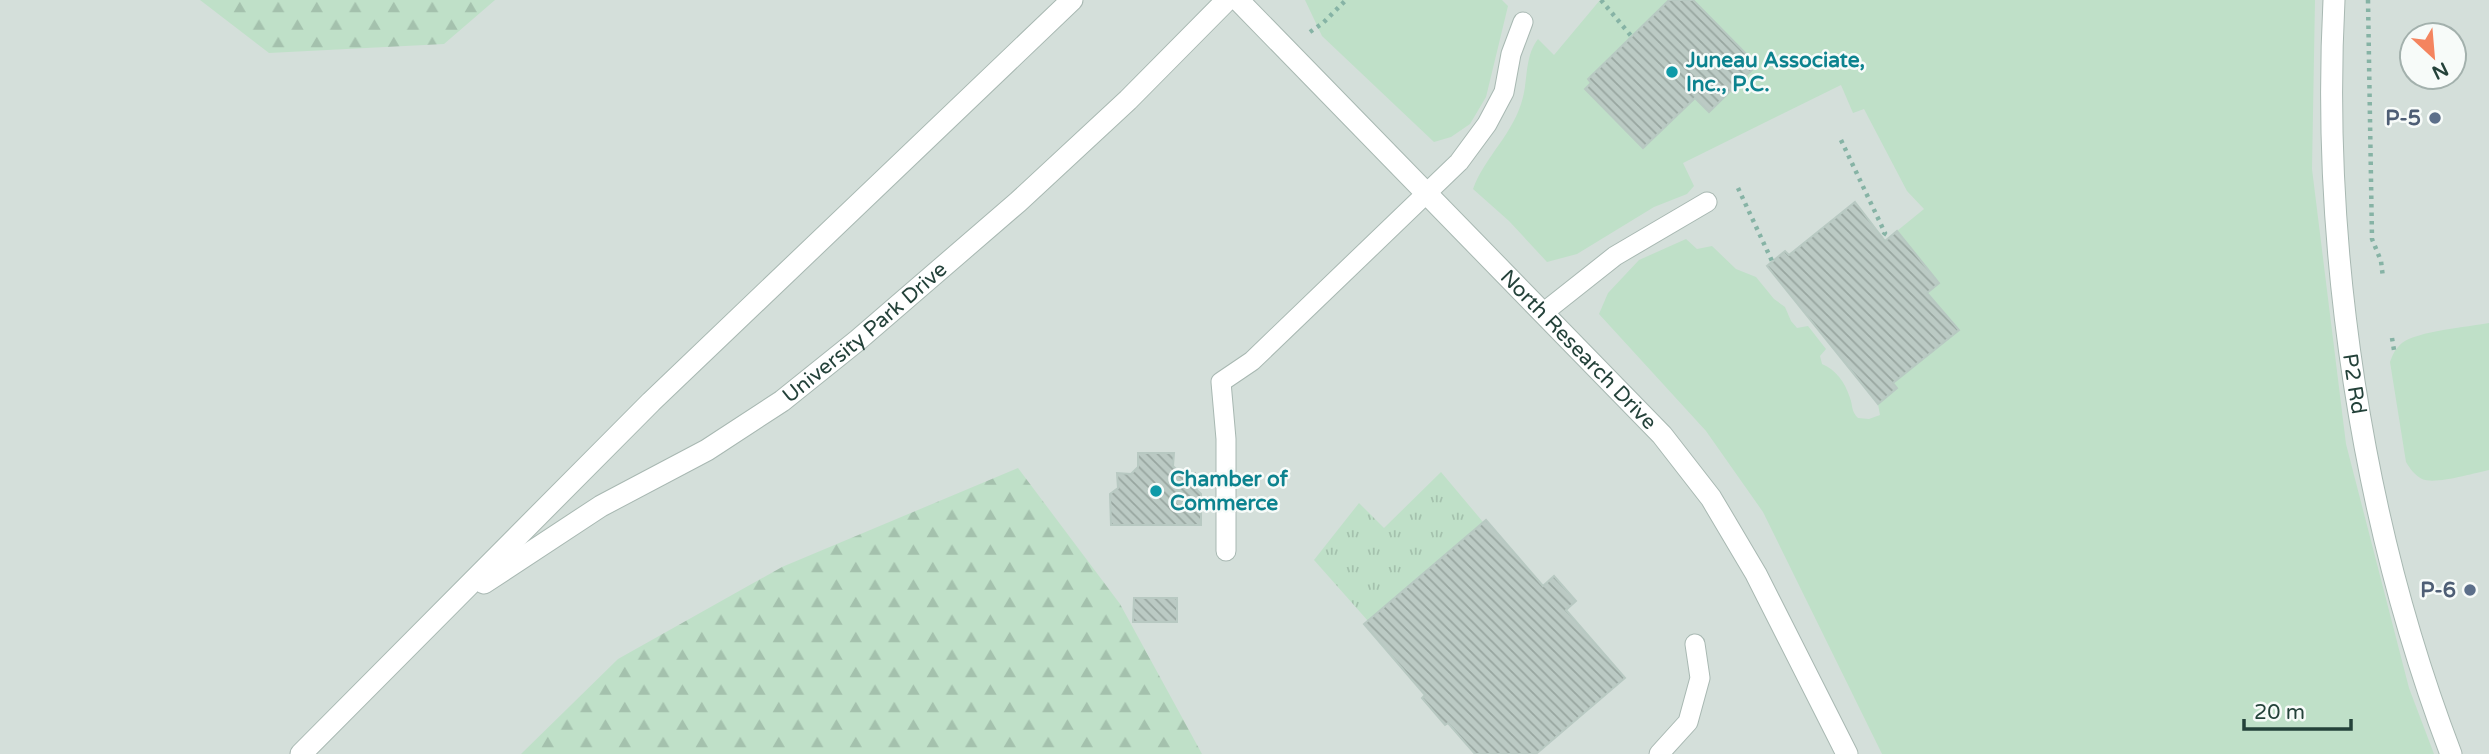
<svg xmlns="http://www.w3.org/2000/svg" width="2489" height="754" font-family="'Varela Round',sans-serif">
<defs>
<pattern id="forest-firs" width="22" height="20" patternUnits="userSpaceOnUse" patternTransform="scale(1.75)"><rect width="22" height="20" fill="#bfe0c8"/><path d="M5 1l3.5 6h-7zM16 11l3.5 6h-7z" fill="#a4c1ad"/></pattern>
<pattern id="park-tufts" width="24" height="20" patternUnits="userSpaceOnUse" patternTransform="scale(1.75)"><rect width="24" height="20" fill="#bfe0c8"/><path d="M3 7l-1-3M5 7V3M7 7l1-3M15 17l-1-3M17 17v-4M19 17l1-3" fill="none" stroke="#a4c1ad"/></pattern>
<pattern id="building-back-hatch" width="6" height="6" patternUnits="userSpaceOnUse" patternTransform="scale(1.75)"><rect width="6" height="6" fill="#bbcac4"/><path d="M-1 5l2 2M0 0l6 6M5-1l2 2" fill="none" stroke="#98a6a0"/></pattern>
</defs>
<rect width="100%" height="100%" fill="#e6efeb"/>
<!-- built -->
<path fill="#d4dfda" fill-rule="evenodd" d="M0 0H2489V754H0ZM2412 35H2454V77H2412Z"/>
<!-- grass -->
<path fill="#bfe0c8" d="M1305 0H1502L1508 6 1486 97 1470 124 1451 137 1434 142 1322 36Z
M1600 0H2315L2312 169 2346 444 2409 688 2434 754H1882L1763 512 1706 431 1599 314 1608 293 1639 260 1686 239 1697 249 1712 246 1736 269 1756 277 1774 299 1785 307 1791 321 1797 328 1808 326 1826 349 1820 356 1822 364C1836 370 1845 382 1850 398 1853 406 1851 411 1858 418L1869 419 1880 415 1878 404 1896 389 1893 383 1958 330 1927 293 1939 282 1897 231 1924 209 1907 191 1864 109 1853 113 1841 85 1683 163 1694 186 1687 194 1654 207 1577 254 1547 262 1509 221 1473 189C1485 156 1514 134 1523 97 1528 77 1525 56 1538 39L1554 55Z
M2489 323V470C2474 473 2435 485 2422 479 2415 475 2410 469 2406 462L2390 362C2393 354 2395 349 2402 343 2418 331 2467 327 2489 323Z"/>
<!-- forest -->
<path fill="url(#forest-firs)" d="M200 0H495L444 44 269 53Z
M1018 468 1120 604 1202 754H521L618 659 782 567Z"/>
<!-- park -->
<path fill="url(#park-tufts)" d="M1441 472 1483 522 1368 621 1314 560 1359 503 1384 528Z"/>
<!-- building -->
<path fill="url(#building-back-hatch)" stroke="#b8c9c2" stroke-width="2" d="M1669 0H1693L1757 65 1709 112 1695 98 1643 148 1585 89 1591 83 1588 79Z
M1855 202 1885 241 1897 231 1939 283 1927 293 1959 330 1893 383 1897 388 1878 404 1767 266 1785 251 1789 255Z
M1138 453H1174L1173 466 1180 473H1195L1194 487 1201 494V525H1111L1110 494 1118 488 1117 473 1131 474 1138 467Z
M1486 520 1543 586 1554 576 1576 601 1566 610 1625 678 1536 754H1475L1448 723 1445 725 1422 698 1425 695 1364 624Z
M1134 598H1177V622H1133Z"/>
<g fill="none" stroke-linecap="round" stroke-linejoin="round">
<defs>
<path id="service" d="M1543 313 1615 256 1707 202
M1226 551V439L1221 382 1252 361 1459 162 1487 124 1504 92 1511 54 1523 22
M1659 754 1688 722 1700 678 1695 644"/>
<g id="minor">
<path id="s1" d="M1238 0 1662 435 1711 498 1756 574 1847 754"/>
<path id="s2" d="M2334 0C2321 248 2362 522 2451 754"/>
</g>
<g id="tertiary">
<path id="s3" d="M484 583 601 506 707 450 782 401 858 340 1018 202 1128 100 1227 0"/>
<path d="M301 754 651 402 1072 0"/>
</g>
</defs>
<!-- service casing -->
<use href="#service" stroke="#a8b8b2" stroke-width="21"/>
<!-- minor casing -->
<use href="#minor" stroke="#a8b8b2" stroke-width="23"/>
<!-- tertiary casing -->
<use href="#tertiary" stroke="#a8b8b2" stroke-width="23"/>
<!-- path -->
<path stroke="#86b3a5" stroke-width="4.5" stroke-dasharray="3.5 5" stroke-linecap="butt" d="M1601 0 1632 37
M2368 0 2372 239 2381 261 2383 278
M1310 32 1323 23 1346 0
M1841 140 1885 233 1882 237
M1738 188 1772 261
M2392 338 2394 350"/>
<!-- service -->
<use href="#service" stroke="#fff" stroke-width="19"/>
<!-- minor -->
<use href="#minor" stroke="#fff" stroke-width="21"/>
<!-- tertiary -->
<use href="#tertiary" stroke="#fff" stroke-width="21"/>
</g>
<!-- markers -->
<g fill="#0f9aa8" stroke="#f7fbf9" stroke-width="2.5">
<circle cx="1672" cy="72" r="7"/>
<circle cx="1156" cy="491" r="7"/>
</g>
<g fill="#5c6f8a" stroke="#f7fbf9" stroke-width="2.5">
<circle cx="2435" cy="118" r="7"/>
<circle cx="2470" cy="590" r="7"/>
</g>
<g text-anchor="middle" dominant-baseline="central" stroke-width="5" stroke-linejoin="round" paint-order="stroke">
<!-- culture labels -->
<g font-size="21" font-weight="bold" fill="#0d838f" stroke="#f7fbf9" text-anchor="start">
<text x="1686" y="60">Juneau Associate,<tspan x="1686" dy="24">Inc., P.C.</tspan></text>
<text x="1170" y="479">Chamber of<tspan x="1170" dy="24">Commerce</tspan></text>
</g>
<!-- service labels -->
<g font-size="21" font-weight="bold" fill="#4e5e75" stroke="#f7fbf9" text-anchor="end">
<text x="2421" y="118">P-5</text>
<text x="2456" y="590">P-6</text>
</g>
<!-- street labels -->
<g font-size="21" fill="#24423a" stroke="#f7fbf9">
<text stroke="none"><textPath href="#s3" startOffset="457">University Park Drive</textPath></text>
<text stroke="none"><textPath href="#s1" startOffset="488">North Research Drive</textPath></text>
<text stroke="none"><textPath href="#s2" startOffset="385">P2 Rd</textPath></text>
</g>
</g>
<!-- north arrow -->
<g transform="translate(2433 56) rotate(154)"><circle r="33" fill="#f7fbf9" stroke="#a3b1ad" stroke-width="2"/>
<path d="M0-5L12 26L0 18L-12 26Z" fill="#f4845f"/>
<text y="-10" font-size="19" font-weight="bold" text-anchor="middle" fill="#24423a">N</text>
</g>
<!-- scale -->
<path d="M2244 719v10h107v-10" fill="none" stroke="#24423a" stroke-width="3.5"/>
<text x="2254" y="719" font-size="21" fill="#24423a" stroke="#f7fbf9" stroke-width="5" paint-order="stroke">20 m</text>
</svg>
